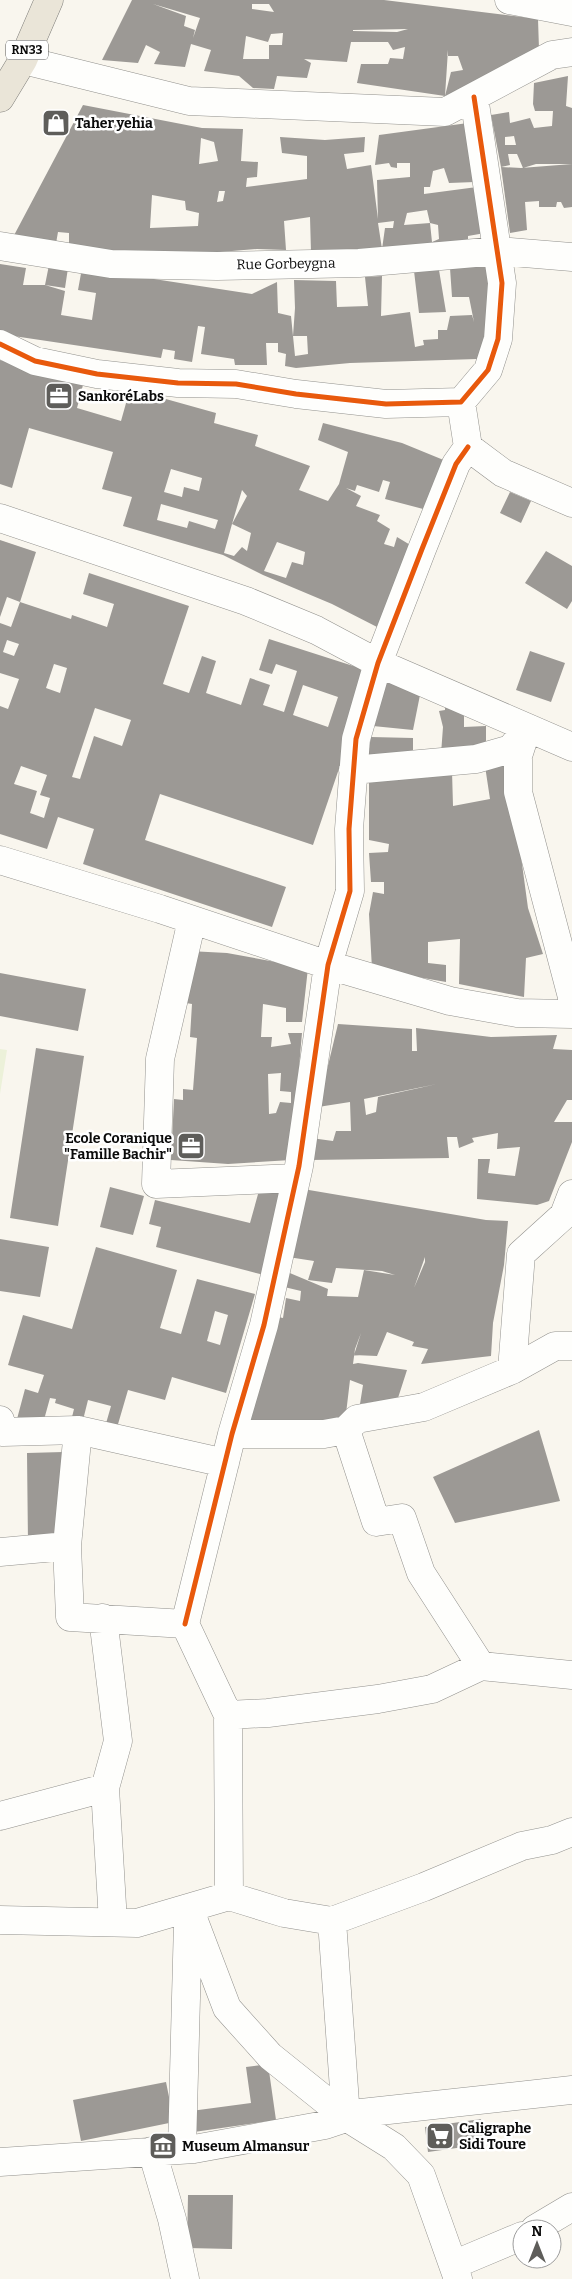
<svg xmlns="http://www.w3.org/2000/svg" width="572" height="2279" font-family="Bitter,serif">
<rect width="100%" height="100%" fill="#f9f6ee"/>
<!-- pitch -->
<path fill="#ecf1d9" d="M0 1049 7 1050 0 1094Z"/>
<!-- building -->
<path fill="#9c9995" fill-rule="evenodd" d="M132 0H384L538 19 539 49 496 73 445 96 451 72 463 70 458 56H447L448 50 445 96 357 83 361 64H388L390 58 403 59 405 47 393 50 388 42H351L347 62 304 59 311 63 307 78 277 76 274 89 253 88 239 76 204 71 211 50 191 44 185 67 154 64 160 52 146 45 138 63 102 60ZM153 4 200 18 193 38 195 30 184 26 186 16ZM252 4H269L274 12 252 9ZM408 29 397 32 353 31V30ZM283 33 282 45H269V59H243L246 36 268 42 271 34Z
M568 76 566 106 572 108V164H536L523 168 517 154H508L510 165 501 167 521 168 572 164V207L564 208 561 202H557L556 207H539V201L525 202 527 230 510 233 501 167 491 115 509 112 510 123 530 118 534 128 552 126 553 111H535L533 104 534 83ZM514 136 516 145H505V137Z
M83 105 202 128 243 129 241 161 258 162 257 177 247 178 246 187 307 179V156L282 153 280 137 325 140 365 137 364 152 344 154 347 169 371 165 378 219 377 180 410 177V163H397V168L391 167 389 163 375 165 379 135 468 123 475 182 449 183 444 168 433 171 430 187H424V194L477 187 485 233 468 236V249H382L385 228H393L394 221 378 223 382 249 311 252 310 217 284 221 286 250 257 249 196 254 69 249V233L58 232 55 249 11 241ZM201 138 214 142 218 161 199 164ZM219 191H225L223 201 217 202ZM152 195 185 201 186 210 199 213 198 226 150 228ZM427 210 430 223 404 225 407 213ZM430 223 438 225 439 239 432 242Z
M0 264 26 268 23 285H45L65 291 61 315 92 320 96 293 78 290 82 268 252 294 277 282 278 313 291 316 293 336 295 308 294 280 336 281 337 307 368 306 365 277 382 276 381 316 410 312 415 347 424 345 423 340 438 339V330H447L450 316 472 315 474 322 469 297H452L450 268 489 266 488 352 477 359 350 363 296 368 285 366 286 354 278 352V343H266L267 365H235L234 359 201 354 205 327 198 326 192 362 174 359 175 351 163 349 161 358 0 334ZM293 336H307L308 354 295 356Z
M49 265 68 268 65 288 45 285Z
M439 270 446 312 419 313 414 271Z
M0 360 83 385 77 408 121 421 130 389 216 413 214 423 258 435 255 446 310 466 299 490 328 501 339 484 348 452 318 440 323 423 402 443 446 461 427 510 385 499 390 482 383 480 379 492 357 485 355 491 346 488 361 496 356 506 380 515 377 521 390 529 384 544 394 547 397 537 417 549 379 628 332 604 263 575 223 555 123 526 132 497 102 489 113 452 29 428 12 488 0 484ZM171 469 202 478 199 491 184 487 182 497 164 492ZM242 490 247 496 232 524ZM161 504 218 520 215 529 189 521 187 528 157 520ZM232 524 251 533 247 551 242 547 234 556 224 553ZM277 542 305 552 303 565 292 562 286 578 264 571Z
M510 492 531 501 521 523 500 513Z
M0 540 36 552 20 602 7 597 0 617Z
M546 551 572 566V601L567 609 525 583Z
M89 573 189 606 163 684 189 693 202 656 216 661 206 693 241 705 250 678 270 685 263 705 284 712 297 671 276 664 272 674 259 670 269 639 372 672 313 845 160 794 145 840 286 887 272 927 83 864 94 829 58 817 47 849 0 834V706L8 709 19 679 0 673V623L11 627 20 602 71 619 72 615 107 627 114 604 83 594ZM7 640 19 644 14 656 3 652ZM54 664 67 668 60 693 46 688ZM303 685 338 697 328 727 293 715ZM95 708 131 720 122 746 94 736 80 779 72 777ZM21 766 47 775 40 795 50 798 44 818 30 813 37 791 14 784Z
M530 651 565 663 551 702 516 690Z
M384 678 421 690 413 730 373 726Z
M445 701 464 709V727L486 726V751L441 754 443 727 439 711 445 710Z
M371 737 413 738V758L367 760Z
M508 761 528 908 543 954 526 958 524 997 459 984 460 939 428 942V963L446 965V982L372 969 369 914 373 892 384 894V882H371L369 853 388 852 389 844 369 840V778H428L427 773 452 771 453 806 490 799 485 766Z
M189 951 227 953 308 968 302 1022H286V1008L263 1004 261 1037H272L271 1047 291 1044 288 1033H302L291 1160 228 1164 171 1160 174 1099 183 1100V1089L193 1090 197 1038 190 1037 192 1004 186 1003ZM281 1073 280 1091 291 1092V1103L280 1102 276 1113 269 1114 268 1074Z
M0 973 86 989 78 1031 0 1016Z
M338 1024 412 1029V1051H417L416 1028 491 1037 557 1035 553 1049 572 1050V1100H567L554 1122H572V1142L549 1201 537 1205 477 1199 478 1159H490L488 1173 515 1176 520 1147 497 1149 498 1133 472 1138 474 1142 459 1148 457 1137H447L449 1158 310 1160 311 1138 333 1141 336 1131H351L350 1102 318 1107ZM437 1084 378 1097 376 1112 366 1115 364 1099Z
M36 1048 84 1056 58 1226 10 1218Z
M110 1187 144 1196 133 1235 100 1227Z
M260 1187 285 1193 264 1275 156 1247 161 1227 149 1224 155 1200 250 1223Z
M303 1189 486 1220 508 1221 504 1265 493 1323 491 1356 421 1364 428 1349 412 1346 414 1342 387 1332 377 1356 354 1355 361 1333 355 1349 353 1364 358 1363 407 1370 398 1398 360 1404 363 1385 350 1380 345 1422 245 1428 273 1316 283 1318 286 1298 300 1301 301 1291 280 1286 285 1271 328 1289 327 1296 358 1297 364 1270 395 1275 382 1271 336 1268 332 1283 308 1280 314 1261 288 1257ZM425 1257V1262L414 1288Z
M0 1239 49 1247 40 1297 0 1291Z
M96 1247 177 1270 160 1328 181 1334 197 1279 255 1294 226 1393 172 1377 165 1400 128 1390 116 1431 105 1427 111 1406 88 1400 82 1424 71 1421 74 1409 55 1403 56 1399 50 1398 42 1427 17 1419 25 1389 38 1393 44 1375 8 1365 23 1315 72 1329ZM215 1311 228 1315 220 1345 207 1341Z
M539 1430 560 1501 455 1523 433 1477Z
M63 1452 64 1543H28L27 1453Z
M268 2064 276 2120 194 2132 191 2111 251 2103 246 2067Z
M166 2082 174 2122 81 2141 73 2100Z
M481 2119 485 2144 428 2152 425 2127Z
M188 2195H233L232 2249 187 2248Z"/>
<g fill="none" stroke-linecap="round" stroke-linejoin="round">
<defs>
<path id="minor" d="M23 60 189 101 445 112 552 55 572 52
M0 246 111 264 217 266 359 263 498 251 572 257
M0 344 35 361 97 374 178 383 236 384 296 394 386 404 461 402 488 370 498 339 502 283 474 97
M461 402 468 447 503 473 572 503
M0 518 246 601 316 630 378 663 572 747
M527 728 518 756V792L572 997
M353 770 476 759 511 749 525 730
M0 860 160 909 328 965 450 1001 517 1013 572 1014
M192 920 160 1059 156 1184 296 1178
M512 1370 521 1254 564 1215 572 1194
M0 1420 3 1432 78 1430 225 1463
M346 1430 376 1522 402 1518 421 1573 481 1666
M232 1434H324L346 1430 357 1419 424 1407 512 1370 555 1346H572
M67 1546 78 1430
M0 1552 67 1546 70 1617 185 1624 228 1715 268 1713 378 1699 432 1689 481 1666 572 1675
M103 1618 118 1741 105 1788 113 1922
M185 1624 232 1434 264 1325 299 1166 328 965 350 891 349 829 356 739 378 663 422 549 456 464 468 447
M228 1715 229 1896 284 1913 332 1921 424 1887 522 1846 552 1840 572 1832
M0 1816 105 1788
M189 1908 227 2008 270 2056 346 2117 394 2147 421 2175 458 2279
M0 1920 137 1923 229 1896
M332 1921 346 2117
M182 2149 188 1922
M152 2151 172 2219 185 2279
M0 2162 194 2149 325 2125 361 2113 572 2090
M535 2229 572 2207
M453 2265 522 2236"/>
<path id="tertiary" d="M509 0 572 12"/>
<path id="primary" d="M0 98 23 60 49 0"/>
</defs>
<!-- minor casing -->
<use href="#minor" stroke="#92918d" stroke-width="29"/>
<!-- tertiary casing -->
<use href="#tertiary" stroke="#92918d" stroke-width="29"/>
<!-- primary casing -->
<use href="#primary" stroke="#7f7e7a" stroke-width="29"/>
<!-- minor -->
<use href="#minor" stroke="#fefefc" stroke-width="28"/>
<!-- tertiary -->
<use href="#tertiary" stroke="#fefefc" stroke-width="28"/>
<!-- primary -->
<use href="#primary" stroke="#eae5d8" stroke-width="28"/>
<defs>
<path id="cycleway" d="M0 344 35 361 97 374 178 383 236 384 296 394 386 404 461 402 488 370 498 339 502 283 474 97
M185 1624 232 1434 264 1325 299 1166 328 965 350 891 349 829 356 739 378 663 422 549 456 464 468 447"/>
</defs>
<!-- cycleway casing -->
<use href="#cycleway" stroke="#fff" stroke-width="8"/>
<!-- cycleway -->
<use href="#cycleway" stroke="#e8590c" stroke-width="5"/>
</g>
<!-- icons -->
<defs>
<symbol id="shop-square" viewBox="-11 -11 22 22"><rect x="-9" y="-9" width="18" height="18" rx="4" fill="#5e5d5a" stroke="#fff"/><path d="M-5-2.5h2.3a2.7 3.5 0 0 1 5.4 0H5L5.5 6h-11ZM-1.5-2.5h3a1.5 2.3 0 0 0-3 0Z" fill="#fff"/></symbol>
<symbol id="office-square" viewBox="-11 -11 22 22"><rect x="-9" y="-9" width="18" height="18" rx="4" fill="#5e5d5a" stroke="#fff"/><path d="M-6-3h4V-5.5h4V-3h4V5H-6ZM-1-4.5V-3h2v-1.5ZM-6 0V1H6V0Z" fill="#fff"/></symbol>
<symbol id="supermarket-square" viewBox="-11 -11 22 22"><rect x="-9" y="-9" width="18" height="18" rx="4" fill="#5e5d5a" stroke="#fff"/><path d="M-6-5.5h2.5l.6 2H6L4.5 2H-2.5L-4.4-4H-6ZM-1.5 3.2a1.3 1.3 0 1 0 .1 0ZM3 3.2a1.3 1.3 0 1 0 .1 0Z" fill="#fff"/></symbol>
<symbol id="museum-square" viewBox="-11 -11 22 22"><rect x="-9" y="-9" width="18" height="18" rx="4" fill="#5e5d5a" stroke="#fff"/><path d="M0-6L6-3V-2H-6V-3ZM-5-1h2V3h-2ZM-1-1h2V3h-2ZM3-1h2V3H3ZM-6 4H6V6H-6Z" fill="#fff"/></symbol>
</defs>
<g fill-rule="evenodd">
<use href="#shop-square" x="40" y="107" width="32" height="32"/>
<use href="#office-square" x="43" y="380" width="32" height="32"/>
<use href="#office-square" x="175" y="1130" width="32" height="32"/>
<use href="#supermarket-square" x="424" y="2120" width="32" height="32"/>
<use href="#museum-square" x="147" y="2130" width="32" height="32"/>
</g>
<g text-anchor="middle" dominant-baseline="central" stroke-width="5" stroke-linejoin="round" paint-order="stroke">
<!-- shield labels -->
<rect fill="#fff" stroke="#545454" stroke-width="1" x="6" y="40.5" width="42" height="19" rx="4"/>
<g font-size="12" font-weight="bold" fill="#0b0b0b">
<text x="27" y="50">RN33</text>
</g>
<!-- poi labels -->
<g font-size="14" font-weight="bold" fill="#0b0b0b" stroke="#fff" text-anchor="start">
<text x="75" y="123">Taher yehia</text>
<text x="78" y="396">SankoréLabs</text>
<text x="172" y="1138" text-anchor="end">Ecole Coranique<tspan x="172" dy="16">"Famille Bachir"</tspan></text>
<text x="459" y="2128">Caligraphe<tspan x="459" dy="16">Sidi Toure</tspan></text>
<text x="182" y="2146">Museum Almansur</text>
</g>
<!-- street labels -->
<g font-size="14" fill="#0b0b0b" stroke="#fff">
<text transform="translate(286 264) rotate(-1)">Rue Gorbeygna</text>
</g>
</g>
<!-- north arrow -->
<g transform="translate(537 2244)"><circle r="24" fill="#ffffff" stroke="#9d9d9d"/>
<path d="M0-4L9 19L0 12L-9 19Z" fill="#5e5d5a"/>
<text y="-8" font-size="14" font-weight="bold" text-anchor="middle" fill="#0b0b0b">N</text>
</g>
</svg>
